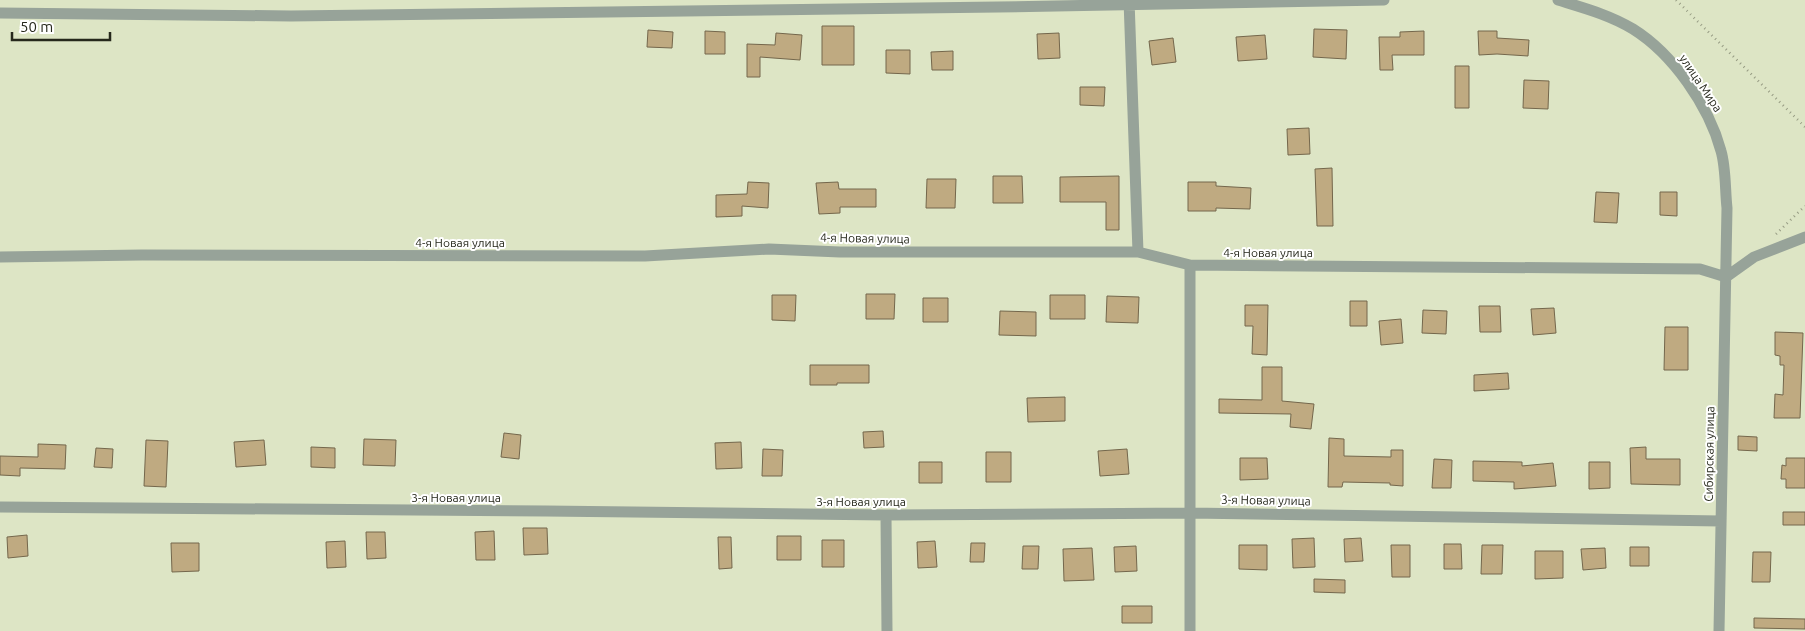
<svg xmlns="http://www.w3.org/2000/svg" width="1805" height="631" font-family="Ubuntu,sans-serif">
<rect width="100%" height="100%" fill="#dde5c5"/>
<!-- building -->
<path fill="#bfaa81" stroke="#74674c" d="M822 26H854V65H822Z
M1314 29 1347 30 1346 59 1313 57Z
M648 30 673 32 672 48 647 47Z
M705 31 725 32V54H705Z
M1424 31V55H1392L1393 70H1380L1379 37H1400V32Z
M1478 31H1497V38L1529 40 1528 56 1497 54 1479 55Z
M776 33 802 35 800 60 760 57V77H747V44L775 45Z
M1059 33 1060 58 1038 59 1037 34Z
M1265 35 1267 59 1238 61 1236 37Z
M1173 38 1176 62 1152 65 1149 41Z
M886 50H910V74L886 73Z
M953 51V70H932L931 52Z
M1455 66H1469V108H1455Z
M1524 80 1549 81 1548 109 1523 108Z
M1080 87H1105L1104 106 1080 105Z
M1309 128 1310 154 1288 155 1287 129Z
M1332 168 1333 226H1317L1315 169Z
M993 176H1022L1023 203H993Z
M1119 176V230H1106V202H1060V177Z
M927 179H956L955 208H926Z
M748 182 769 183 768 208 742 206V216L716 217V195L747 194Z
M838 182 839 189H876V207H840V213L819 214 816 183Z
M1188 182H1216V186L1251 188 1250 209 1216 208V211H1188Z
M1596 192 1619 193 1617 223 1594 222Z
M1660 192H1677V216L1660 215Z
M866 294H895L894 319H866Z
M772 295H796L795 321 772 320Z
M1050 295H1085V319H1050Z
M1107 296 1139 297 1138 323 1106 322Z
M923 298H948V322H923Z
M1350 301H1367V326H1350Z
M1245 305H1268L1267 355 1252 354 1253 326H1245Z
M1479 306H1500L1501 332H1480Z
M1554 308 1556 333 1533 335 1531 309Z
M1423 310 1447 311 1446 334 1422 333Z
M1000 311 1036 312V336L999 335Z
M1401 319 1403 343 1381 345 1379 321Z
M1665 327H1688V370H1664Z
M1775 332 1803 333 1800 418H1774L1775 394 1783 395 1784 365H1780V356L1775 355Z
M810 365H869V383H837V385H810Z
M1262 367H1282V401L1314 404 1311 429 1290 427 1291 414 1219 413V399L1262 400Z
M1508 373 1509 389 1474 391V375Z
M1065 397V421L1028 422 1027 398Z
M883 431 884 447 864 448 863 432Z
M504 433 521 435 519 459 501 457Z
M1738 436 1757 437V451L1738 450Z
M1329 438 1344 439V456L1391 457V450H1403V486L1390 485V483L1343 482 1342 487H1328Z
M364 439 396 440 395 466 363 465Z
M146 440 168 441 166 487 144 486Z
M264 440 266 465 236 467 234 442Z
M741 442 742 468 716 469 715 443Z
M38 444 66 445 65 469 20 468V476L0 475V456L38 457Z
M311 447 335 448V468L311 467Z
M1646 447V459H1680V485L1631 484 1630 448Z
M96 448 113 449 112 468 94 467Z
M763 449 783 450 782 476H762Z
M1127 449 1129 474 1100 476 1098 451Z
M986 452H1011V482H986Z
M1240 458H1267L1268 479 1240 480Z
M1786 458H1805V488H1786V479H1781L1782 465 1786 466Z
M1434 459 1452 460 1451 488H1432Z
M1473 461 1522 462V466L1553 463 1556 486 1514 489V482L1473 481Z
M919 462H942V483H919Z
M1589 462H1610V488L1589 489Z
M1783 512H1805V525H1783Z
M523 528H547L548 554 524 555Z
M494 531 495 560H476L475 532Z
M366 532H385L386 558 367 559Z
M27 535 28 556 8 558 7 537Z
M777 536H801V560H777Z
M718 537H731L732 568 719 569Z
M1314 538 1315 567 1293 568 1292 539Z
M1361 538 1363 561 1345 562 1344 539Z
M822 540H844V567H822Z
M345 541 346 567 327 568 326 542Z
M935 541 937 567 918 568 917 542Z
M171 543H199V571L172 572Z
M971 543H985L984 562H970Z
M1444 544H1461L1462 569H1444Z
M1239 545H1267V570L1239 569Z
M1391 545H1410V577H1392Z
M1482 545H1503L1502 574H1481Z
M1023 546H1039L1038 569H1022Z
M1136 546 1137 571 1115 572 1114 547Z
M1630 547H1649V566H1630Z
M1092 548 1094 580 1064 581 1063 549Z
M1605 548 1606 568 1583 570 1581 549Z
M1535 551H1563V578L1535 579Z
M1753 552H1771L1770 582H1752Z
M1314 579 1345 580V593L1314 592Z
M1122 606H1152V623H1122Z
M1754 618 1805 619V629L1754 628Z"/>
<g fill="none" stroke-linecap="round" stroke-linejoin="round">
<!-- path -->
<path stroke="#969b83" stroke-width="2.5" stroke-dasharray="1 4" stroke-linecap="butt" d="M1676 0 1805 127
M1776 234 1805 206"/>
<!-- minor -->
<path stroke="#97a399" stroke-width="11" d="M1129 0 1138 252
M1558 0C1584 8 1610 15 1633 29 1673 54 1709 106 1721 151 1726 168 1725 190 1727 208L1719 631
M0 13 291 16 998 7 1384 0
M0 257 142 255 645 256 769 249 840 252H1138L1190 265 1700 269 1726 277
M1190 265V631
M1726 277 1754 257 1805 237
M0 507 546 511 886 515 1191 513 1721 521
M886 515 887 631"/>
</g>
<g text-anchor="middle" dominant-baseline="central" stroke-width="4" stroke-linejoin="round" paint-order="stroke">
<!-- street labels -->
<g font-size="12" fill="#26281c" stroke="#fff">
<text transform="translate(1701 83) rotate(56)">улица Мира</text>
<text transform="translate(865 238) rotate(1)">4-я Новая улица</text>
<text x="460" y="242">4-я Новая улица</text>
<text x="1268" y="252">4-я Новая улица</text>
<text transform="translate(1709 454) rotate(-89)">Сибирская улица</text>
<text x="456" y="497">3-я Новая улица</text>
<text transform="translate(1266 500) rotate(1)">3-я Новая улица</text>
<text x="861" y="501">3-я Новая улица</text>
</g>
</g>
<!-- scale -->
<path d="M12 32v8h98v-8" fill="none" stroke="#26281c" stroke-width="2.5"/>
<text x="20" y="32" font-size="15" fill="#26281c" stroke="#ffffff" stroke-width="4" paint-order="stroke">50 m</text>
</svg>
